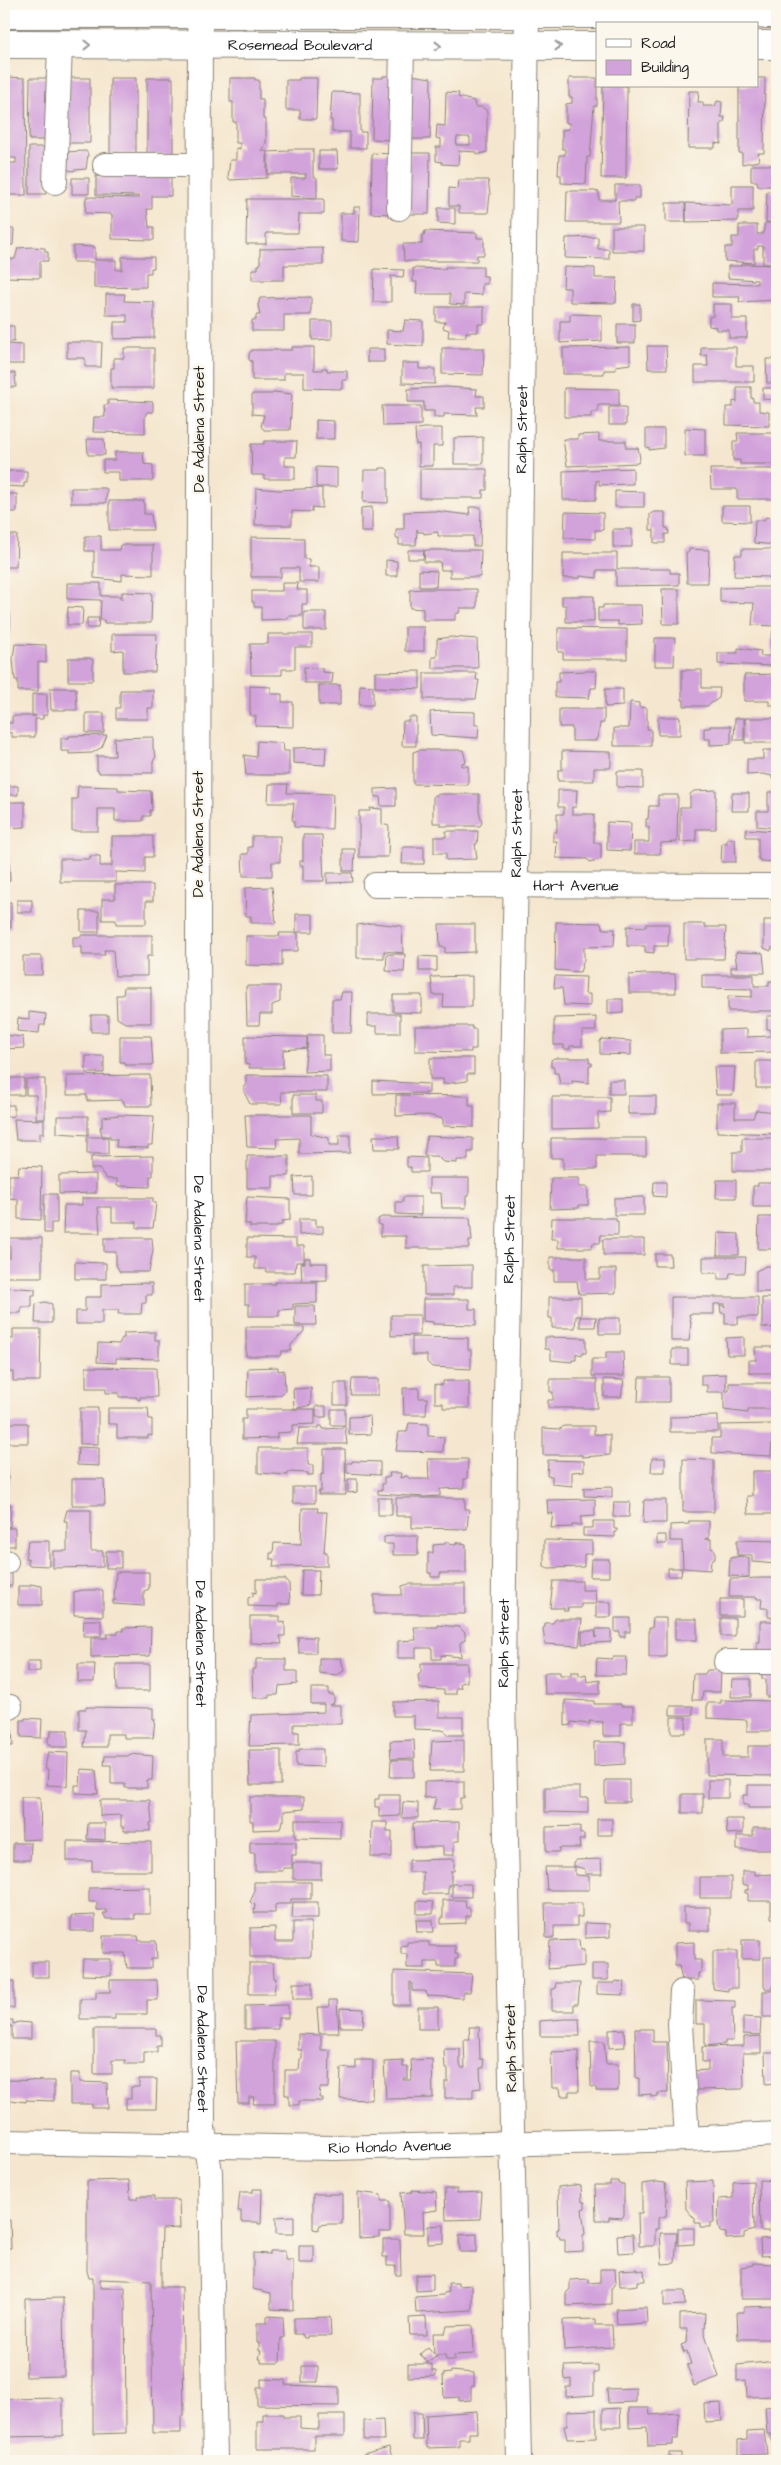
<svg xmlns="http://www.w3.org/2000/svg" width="781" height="2465" font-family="'Architects Daughter',sans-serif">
<rect width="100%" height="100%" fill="#fbf7ec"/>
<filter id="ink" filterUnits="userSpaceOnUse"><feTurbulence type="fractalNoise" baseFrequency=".02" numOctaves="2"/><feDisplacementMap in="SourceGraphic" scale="10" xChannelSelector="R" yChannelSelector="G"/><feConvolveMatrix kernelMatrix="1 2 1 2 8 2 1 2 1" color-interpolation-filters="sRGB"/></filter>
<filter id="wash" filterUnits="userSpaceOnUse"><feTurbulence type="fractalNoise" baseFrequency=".0096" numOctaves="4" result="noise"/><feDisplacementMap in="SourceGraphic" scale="20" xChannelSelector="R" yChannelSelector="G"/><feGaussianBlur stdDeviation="1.12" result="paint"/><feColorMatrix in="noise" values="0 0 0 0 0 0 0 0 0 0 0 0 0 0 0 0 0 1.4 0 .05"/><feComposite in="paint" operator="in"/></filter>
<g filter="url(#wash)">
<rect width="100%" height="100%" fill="#f5e7cf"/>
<g id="blocks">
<!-- building -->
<path fill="#d2a2db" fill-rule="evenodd" d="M411 75 431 78 430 139H410Z
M383 76H393L392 140 372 139 373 78H383Z
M8 77 25 78 26 195H8V163H16V158H4V78Z
M30 78H53L52 140H29Z
M67 78H90V143H67Z
M110 78H136V154H110Z
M147 78H173V154H147Z
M230 78H255V80H259V99H263V119H266V143L262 151H267V178L230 180 228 177 230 160H236V148L240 149V143H236V122H233V102H230Z
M299 78H317L316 119H300V110H286V80H299Z
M569 78H597V106H594L590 157H587L586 184 561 183V175H558L559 155H565V149H562V130L569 129V123H566V104L572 103V97H569Z
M757 78H765L764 153H758L759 161 742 164V153H739V86H757Z
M603 86H627L626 178H601Z
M689 91H699L698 102H703V106H715L717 101 722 102 721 117H725L724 123H721V144L715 143V148H688Z
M332 92 360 93V132H366V148H350V132H332V120H330Z
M446 92 459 93 458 97 474 101 475 107H482L487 111V152L477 155V152L459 151 458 165 442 164V162L436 161V147H441V139L436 138 437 125 445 126ZM457 137H470V145H456Z
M29 147H46V194H29Z
M288 149H313V176L317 178V198L291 196V178H305L306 174H268V152L288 151Z
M86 151 88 154 86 169 74 170V171L63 169V152Z
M319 151H337L338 169H319Z
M372 153 392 154 390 214 371 213Z
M410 153H430L429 214H409Z
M751 165H777V186H758L757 181H751Z
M171 172V196H152V209H147L149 227H154V240L112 239V214L85 213 86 197 139 198V196L96 195V176Z
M72 178H89V194H72Z
M459 180H488L490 194 488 213H459V206H449V188L458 189Z
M615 185H640V198H634V201H618L619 222H566L567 191H594L599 192V200H615Z
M732 185H753V211H738V221L686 222V203L732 205Z
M767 191H777V222H766Z
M247 199H324V214H299L298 233H266V244H246Z
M666 203H685L686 222H666Z
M354 207H360L359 242 341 241V213H354Z
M438 208H455V224L438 223Z
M765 223H777V264H763V246H758V249H754V263L725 261V247H732V237H739V225H757V234H763Z
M612 227H644V251H612Z
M4 229H14L13 245H4Z
M425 231 477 233V238H484V255H477V261H404L403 244H422V235H424Z
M598 237V249H609V259L565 258 566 238Z
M73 246 95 247V260H116V270H122V257H154V268H151V273H146V287L94 288V262H73Z
M32 247 45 248V252H48V261H40V278L4 277V259H15L18 248Z
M323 248V265H284V280H252V269H258V265H260V249Z
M741 264 777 265V300L739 302 740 297H712V283L757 284V280L728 278V266H741Z
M445 267H483V276H487V284H482V295L464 294V305L450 304V294H416L417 282H413V268L445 269Z
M564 267 595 268V278H617L616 303 570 302V288H563Z
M374 269 404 270 403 277 391 276V302H373Z
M106 294H125L124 301 154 302V338L114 339V322H127V315H106Z
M311 297V315H284V331H252V320H256V315H260L258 305 260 298Z
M633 304H640V320L633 321Z
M713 304H732V319H747V338H729V330H716V327L709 326V317L713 316Z
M436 307H484V324H478V332H466V337H448L449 330 443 328 445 322H436Z
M572 314 602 315V341L560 343V321H570V315Z
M405 320 423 321V346L387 344V330L403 331Z
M312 321H332V339L312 340Z
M617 324H635V343H617Z
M4 326H14V342H4Z
M67 342H102L101 367H85V358H67Z
M4 344 23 345V364H4Z
M647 346H666L667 369H648Z
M292 347H314V370H322V368H327V371H347V380H342V389L304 388V373H284V380H252V361L249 360V354L252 350H292Z
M630 347V364L616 366V370H604V374H563V348Z
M701 347H736V366H754V382H695V366H708L707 355 701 356Z
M124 348H154V388H111V368H114V358H124Z
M442 348H484L483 375 442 374Z
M367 349H384V362H367Z
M766 359H777V383H767Z
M402 363H419V369H435V384L402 383Z
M4 373H15L16 387H4Z
M446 387 477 389 476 396H484V407H476L477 415 444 414V417H434V411H424V402H408V389Z
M737 387H751V398H753V402H759V411L769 412V426L726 425V407H733V401L737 402Z
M564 388 619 389V405H598V412H591V417H564Z
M763 388H777V400L763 399Z
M274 392 292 394 290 430H264L261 426 264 415 252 414V394H272Z
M4 399 7 400V418H4Z
M108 400 153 402V412H147L145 416V433L93 432 94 417H105L104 405H108Z
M382 406H421V425L383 426Z
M609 407H626V425H609Z
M316 420 334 421V439H316Z
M423 428H442V446H433V466H419V444L416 445 415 430Z
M685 428 705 429V456H685Z
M646 429H664V448L649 450V447L646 448Z
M737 433H777V464H740V460H733V441H738Z
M599 434V441H626V448H638L640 458 638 463 567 466 563 439H578V435Z
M483 437V464H454V438Z
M87 439H104L105 455H88Z
M264 441H297L296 457H285V466H295V479H264V475H252L251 444H264Z
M115 452H143L144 464 153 465V481H119V472H103V460H115Z
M316 467 337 468V487H316Z
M379 468H386L388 470V503L363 502 364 470H379Z
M633 468V484L599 485V480L596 481V500H563V471Z
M420 469H487V490H483V498H420Z
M710 469H777V499H737V489H711Z
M4 471H27V483H24V487L4 486Z
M71 488H105L107 489 106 501 105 503H71Z
M256 488 278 490 322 488V508L312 507V512L292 511V525H255Z
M615 491 644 492V507H615Z
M4 494H17V512H4Z
M109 501H144V514H151L153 530H109Z
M722 506H750V522L722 521Z
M372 507V532H361V508Z
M469 507H481L480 546H473V536H438V532L424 534V532H418L417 529 416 545H399V538H396V529H404V512L435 511 470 515Z
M565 512 603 513V530H595V539L564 538Z
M654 512H665V528H668L669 534H665V543H654V530H650V514Z
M766 517 777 519V545L754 543 755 520H764Z
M613 529H632V547H613Z
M4 535H17L16 567H4Z
M85 536H101V550H119L120 545H153V575L122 574V581L94 578V551H85Z
M251 537 304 538V559H309V567H319V582H299V568H281V577H251Z
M689 549 709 550 708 583H687L686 552H689Z
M742 549H777V579H769V577L734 576 735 555H742Z
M408 550H424L423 559H408Z
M425 550H481L480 577H450V570H441L440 562H424Z
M563 553H617V569H670V573H679V585L616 586V570H597V578L580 576V578H563Z
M386 560 397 561V576H386Z
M419 570 437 571 436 587H419Z
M67 583H101V596H120V599H122V592L152 593 151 623H104V620H100L101 600 67 599Z
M282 583H298L297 590H307V604H302V616H288V619L261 620V607H254V602H252V591H282Z
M758 587H777V626L752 625 754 603 720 602V588Z
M423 589H477V608H460L459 613 455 614V620H423V609L410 608V590Z
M662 589H679V624H663Z
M562 596H594V622H566V605H562Z
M603 605H641L642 624 618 625V621H598V608H603Z
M68 607 83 608 82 625H67Z
M304 612H326V630H304Z
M4 613H10V631H4Z
M87 618H99L98 628H87Z
M405 627H424V651H405Z
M558 628 627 629V659H563V652H558Z
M773 630H777V659H773V666L718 664V653H738V648L761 651 760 656H773L771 645Z
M112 634H157L155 672H123V650L112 651Z
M268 634H312V647H295V669H282V675H251L250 644H268Z
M451 637 477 639 478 668H432V657H437V639Z
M655 638H675L674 666H655Z
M15 644 46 645V663L38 662V691H18V680H15L13 658Z
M68 658H90L93 660V679L91 681H68Z
M304 667 322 668V672L333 673 332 683H304Z
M682 670H702V688H720L719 698 707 706H684V700H682Z
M420 671V689L375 687V672Z
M588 671H597L596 688H591L589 698 555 697V682H559V672Z
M424 673H477L476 680H479L476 699H424Z
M777 674V705H769V701H744V675Z
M319 685H340V705H319Z
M360 685 373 686V705H359Z
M250 686 271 687V694H282V702H293V727L255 726 256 716H251L250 710Z
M50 688H76L77 710H51Z
M605 689H623V706L605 707Z
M120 690H153V708H148V719H116V708H120Z
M32 694H47V715H43V719H35V737H12V733H8V723H12V716H36L32 715Z
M630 702 639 703V707L647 708V729H651V746H614V728H629Z
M559 709H604V723H600L598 738H596V741H572V727H559Z
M442 711 475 712V725H479L478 738 431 735 430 712Z
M86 713H104V733H86Z
M409 717H416V746H402L403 721H409Z
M658 717H680V735H658Z
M735 718H744V740H734Z
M745 718H777V743H745Z
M710 726H731V744L710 745V739H704V728H710Z
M107 735 102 747 92 753 69 754V751H61V738H69V736Z
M153 737V748L156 756 153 762V773H99V771H97V756H115L114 738Z
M257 741 283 743 284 751H289V775H246L244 755 256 757Z
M326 747 325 765 293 763V748Z
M419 750H463L466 762 462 763V766H468V785L413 784V752Z
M763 750H775L777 752V779H772V776L763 774 747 775V759H763Z
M562 751 611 752V765L610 768H594V781H558V770H562Z
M617 771H643V788L617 787Z
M269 784H288L287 793 333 794 332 829 294 827V820H292L294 803H268Z
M4 786H18V795H4Z
M78 786 118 787V790L151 791 152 811 150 810V816H143V821H115V809H98V831H72V799H77Z
M396 788V806H381L380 797H375V789Z
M558 790H577L576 807H572V814H594V843H601V859L590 862 587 859 556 858 557 841H553V832H557V814H564V807H558Z
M716 790V829H696V841L680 842V807H690V794L694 791Z
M768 792H777V828L757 826V811H768Z
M732 793H749V811H731Z
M440 794H479V810L482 823 480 826H441V823H433V796Z
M658 795H678L677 842 661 843 660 854H634V842H649V827H646V819H648L649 806H658Z
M4 802H25V827L4 828Z
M370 808 382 809V824L389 826 388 857H359V811H370Z
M607 822 631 823 630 851 607 850Z
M746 829 777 831V862L760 861V859H758V855H760L758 853V837H746Z
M446 831H478L477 844H475L477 859 446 860V853H434V837H446Z
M303 835H322L324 881H303V865H300V861H303Z
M112 836H153V857H145V873L116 872V882H60V859H90V856H100V866H112Z
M252 836H280V862H272V876H243L242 854H248V847H252Z
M727 839H735L736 862H721L722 843H727Z
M403 847H424V864H402Z
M343 849H355L354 871H343Z
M4 857H9L10 881H4Z
M327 873H352L353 882 327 883Z
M115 885H153V901H146V924H116V920H102V899H115Z
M272 887 276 923H251V916H246L245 888Z
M17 900H32V912H17Z
M4 902H11V928H4Z
M81 911H99V932H81Z
M296 914H313V932H296Z
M764 920H777V948H771V951L764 948Z
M556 922 601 923 603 929H615L614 946 584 947V960L580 972 555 970Z
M373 923 402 926 403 953 384 951V958H357V925Z
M439 924H475V952L445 953V947H440Z
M646 924H669L668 946H654V953L645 952V946H627V926L646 927Z
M684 924H705V927H726L724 959H684Z
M4 932H6V949H4Z
M279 933H298V951H282V966L246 965V936H280Z
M81 935H152V956H147V976H115L113 950H104L105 955H82V947H73V937H81Z
M737 952 763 953 765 973H731V967H737L735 954Z
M387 954H405L404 972 386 971Z
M23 956H42V975H23Z
M419 956 437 957V971H419Z
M646 974H675L676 993H629V975Z
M702 975H754V986H769V981H777V1011H728V996L752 997V989L702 988Z
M472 976V1007H443L444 995H433L431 977Z
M555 976 586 977 585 994H590V1006L564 1005 562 988H554Z
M246 986H280V1002L272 1005V1014H260L259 1025H247Z
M124 987H151V1023H125L117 1018 116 995H123Z
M342 992H352L351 1033H332V999H340Z
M393 995H422V1013L393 1012Z
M608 999H623V1013L608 1014Z
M29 1012 46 1014 45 1025H40L39 1033 17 1031 18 1018 29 1019Z
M368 1014H400V1033H377V1026H368Z
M91 1015H108V1032H91Z
M767 1016H777V1052L720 1053V1030L747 1029V1037L771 1036 770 1029H767Z
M596 1017V1031H582V1046H570V1049H564V1045H554V1018Z
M415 1026H472V1029H476V1049H471V1052L415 1051Z
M4 1035 23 1037 24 1048 4 1049Z
M308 1035H323V1055H330V1071L304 1072Z
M120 1036H151L153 1065H125V1062H120Z
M245 1036 307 1037V1048L283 1050V1068H249V1065L245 1064Z
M602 1039 631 1041V1055L600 1054V1041Z
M86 1056H104V1073H86Z
M430 1058H474V1074H467V1081L443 1084V1079H430Z
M554 1058H589V1063H592V1066H589V1083L572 1081V1084H560L558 1073H554V1067H551V1060Z
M756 1061H777V1088H756Z
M714 1067H735L733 1095H716Z
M150 1075 151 1106H125L123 1100 87 1101V1095H67V1076Z
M246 1075 327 1076V1092H281L282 1104H250L244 1092V1086H246Z
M4 1078H24V1095H4Z
M26 1079H45V1119H36V1095H26Z
M609 1080H624V1094H609Z
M373 1081 429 1084V1093L373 1094Z
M293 1095H316V1101H322V1113H293Z
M396 1095 469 1096V1106H474V1127L443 1126V1119L428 1115 396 1116Z
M628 1096H656V1114H628Z
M552 1097H610V1112L598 1113V1128L552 1129Z
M717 1103H735V1118H753L756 1110 777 1112V1134L717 1132Z
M4 1105H14V1116L4 1117Z
M120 1115 154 1116 152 1145H148V1148L116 1147 117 1139H110V1136H102L100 1127H102V1117Z
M245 1115H311V1134L329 1138V1145H339V1135H350V1153L299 1154V1138L276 1139 277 1148 247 1147Z
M57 1116H88V1135L57 1133Z
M14 1119 44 1120V1133H40V1140H16Z
M373 1136H398L399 1149H374Z
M427 1136 473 1138V1152H468V1160H457V1163L443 1162 437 1156H424Z
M87 1137H108V1154H87Z
M551 1138H646V1156H597V1169H563V1158H551Z
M742 1138H777V1171H733V1152H742Z
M153 1156V1176H150V1187L117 1186V1179H107L99 1169H91V1157Z
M247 1156H289V1176H273V1188H247Z
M407 1157 427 1158V1172H411V1167H407Z
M19 1166 42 1167 41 1220 18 1219V1199L9 1198V1175H18Z
M96 1174V1193L59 1194V1175Z
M312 1176V1195H295L294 1177Z
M429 1178H469V1196H466V1208H442L441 1193H429Z
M551 1178H579V1187H588V1205H579V1208L550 1209Z
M717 1180H736V1198H716Z
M654 1182H666V1197L653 1196Z
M758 1183H777V1207H753V1186H758Z
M44 1194H57V1223H51V1233H44Z
M247 1197 290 1199V1220L282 1221V1225H277V1227H250V1224H245Z
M403 1197H421V1215L396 1214V1202H403Z
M644 1197V1215H614V1198Z
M82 1198H153V1203H156L153 1228H137V1222H112V1207H98L100 1233H63L64 1205H82Z
M382 1217 470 1218 472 1241H469V1248H406V1236H381V1225H379L378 1219Z
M759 1217H777V1249H758Z
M552 1218H616V1221H618V1235H601L600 1243H593L592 1248H558V1239H551Z
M299 1219H316V1226H323V1233L299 1235Z
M718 1233 739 1234V1255H717Z
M10 1238H42V1277H4V1258H10V1245H7V1239Z
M104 1238H152L153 1250 149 1272H120L116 1265V1252H104Z
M247 1238 296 1239V1246H304V1262H296L295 1272H266V1269H255V1257H247Z
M603 1239H644V1255H603Z
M655 1254H670L671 1266H655Z
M550 1257H586V1279H600V1269H616V1293L579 1294 577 1281H554V1270H550Z
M703 1257H746L745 1273H730L729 1279H718V1273H703Z
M305 1258H310V1263H327V1280L302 1281 301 1263H305Z
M75 1262 106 1263V1279H75Z
M472 1265V1287H453V1295H424V1266Z
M766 1266H777V1292H756V1271Z
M275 1282H317V1303L293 1304V1309L279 1310V1316H249V1304H245V1284H275Z
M152 1283V1295H146V1303H142L141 1314H118L119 1310H102V1324H76V1311H85V1297H101V1284Z
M4 1287 35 1289V1295H32V1307H21V1313H4Z
M549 1297H581V1316H576L575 1328H552V1318H549Z
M671 1297H758V1317H738V1324H725V1313H721L720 1305 725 1307V1304H714V1314H689L691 1323 689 1341H671Z
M762 1298H777V1328L762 1327Z
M423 1299H469V1309H476V1325L433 1324V1322L423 1321Z
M45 1302 52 1304V1323H35L36 1304Z
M295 1306H315L316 1325H295Z
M391 1315H420V1335L391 1336Z
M580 1317H596L595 1327H580Z
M599 1318H620V1334H599Z
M246 1327H304V1331L291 1345V1351H282L280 1356H246Z
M13 1329H41L40 1381H13V1372H8V1339H13Z
M155 1332V1340H159V1359L116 1358V1363L97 1362 98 1343 119 1344 122 1338H124V1333Z
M412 1337 468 1338V1350H471V1369L432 1367 427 1362V1355H412Z
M545 1337 586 1338V1353H582V1356L576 1353V1360H572V1362L551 1360V1352L549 1349H545Z
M744 1337V1355H727L726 1338Z
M755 1347H777L776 1373H749V1360H756Z
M672 1349H688V1365H672Z
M606 1352H623L624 1376H592V1359H606Z
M86 1367 156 1368 157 1397H140V1400L137 1399V1397H119V1393H106V1388H86Z
M278 1367V1371L284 1370 285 1391 280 1395 247 1397 248 1368Z
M726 1374V1391H729V1383H777V1409H748V1413L724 1410V1392H707V1385H701V1375Z
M639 1377H669V1402H638Z
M352 1379H378V1395H351Z
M550 1379H597V1408H548V1400H553V1392H550Z
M604 1379 624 1380 621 1397H604Z
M443 1381H469V1408H443V1403H435V1384L443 1385Z
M334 1383H347V1405H334Z
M311 1388V1405L294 1409 293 1389Z
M403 1388H419V1398H427L426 1415H404Z
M316 1406H326V1417H316Z
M80 1408H98V1444H80Z
M108 1408H148L149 1419H152V1436L148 1435V1438H117V1424H108Z
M246 1409H315V1424L292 1425V1432L277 1433V1438L242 1439V1419H246Z
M331 1409H345V1425H331Z
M370 1416 371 1434 349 1435V1417Z
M718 1416V1432H670V1417Z
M7 1423H28V1443H7Z
M409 1423 428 1424V1436L444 1437 443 1452 396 1451 399 1432H407Z
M773 1424 771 1456 712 1453V1438H720V1425Z
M319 1426H322L323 1429 342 1428 345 1426 347 1444H297L299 1428H319Z
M564 1426H594V1434L610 1435V1455L582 1457V1455H543V1428L560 1429Z
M78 1447 99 1448V1466L77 1465Z
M258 1448H308V1465H313V1475H308V1473L288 1472V1475L258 1473Z
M324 1449H345L346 1495H318L319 1491H321V1474H324Z
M652 1458H665V1472H651Z
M428 1459H468L467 1479H464V1488L440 1489V1496L425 1497 378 1494V1490H382V1484H384V1477H390L389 1473H401L400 1478 407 1476 410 1479H429Z
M683 1459 714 1460V1512H683Z
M548 1460 584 1461V1471L572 1472V1486L552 1484V1476H547Z
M352 1461 380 1462V1475L347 1473V1463H352Z
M4 1470H8V1485H4Z
M752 1471H777V1514H748L747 1496H752Z
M72 1479H104L105 1505H72Z
M348 1479H357V1492L348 1493Z
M293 1487H315V1503H293Z
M612 1487V1497L584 1496V1488Z
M378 1498H392V1515H378Z
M396 1498H465V1509H469L467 1529 412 1528V1516H396Z
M595 1499V1516L581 1517V1525H572V1527L551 1528 553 1513 548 1514 547 1500Z
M644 1500H666V1523H643Z
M614 1502H630L629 1517H613Z
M4 1503 11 1504 10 1527 4 1526Z
M302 1508H318L317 1512H327L324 1552H327V1566L273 1567 274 1559H270V1553H273L274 1543 301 1544Z
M67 1510H91V1551H103V1567L53 1568V1551H67V1521H64Z
M593 1521H614V1529H617V1532H615V1537L583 1536V1528H593Z
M689 1521H709V1538L705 1539H711V1548L715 1550V1559L711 1561 710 1570 683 1568 682 1541H670V1525L689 1524Z
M4 1528H15V1546H4Z
M657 1535H666V1544H657Z
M392 1536H418V1555H393V1544H384V1537Z
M544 1540 592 1541V1554H584V1567L548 1568 544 1566Z
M737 1540 777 1541V1564L752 1562V1555H737Z
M28 1541H49V1566L28 1565V1558L25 1559Z
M445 1542H449V1544L456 1545V1542L466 1544V1573H440V1577H431V1573H428V1553H433V1545L445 1544Z
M106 1551H121V1568H106Z
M741 1556 749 1558V1577L729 1576 730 1558Z
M591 1559H609V1577H590Z
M668 1568H682L681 1576H668Z
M302 1570H319L318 1595H301Z
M4 1572H12V1586H4Z
M116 1572H149V1589L144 1591V1606L113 1604V1600H116L114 1598Z
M762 1578H777V1617H768V1608H761L762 1599H757V1597H729L730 1579Z
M256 1579H285L289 1584 290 1604H278V1607L248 1606V1598L253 1596V1592L256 1593Z
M553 1581H582V1590H595L596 1604H581V1608H567L568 1611H564V1608H550Z
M30 1584 42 1586V1605H18V1586H30Z
M409 1584H465V1614H374V1595H402V1586Z
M83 1590H103V1616L74 1615V1592Z
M720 1599H743V1616H720Z
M596 1602H611V1617H596Z
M250 1616H280V1623L285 1622V1636H280L282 1644 250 1643Z
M615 1618H630V1632H625V1637H620V1632H615Z
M653 1618H666V1657H649V1628H652Z
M721 1618H735V1636H721Z
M556 1619H582L579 1646 545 1644 543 1628 545 1627V1623H553Z
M675 1619H697V1640H675Z
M84 1620H101V1636H83Z
M760 1621H777V1654H757V1642H760Z
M438 1625 459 1627 465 1633V1640L460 1643 461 1657 441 1655V1659H432V1648H416V1658H398V1641L416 1640 414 1627H438Z
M151 1627 150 1656 91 1657V1638H107V1634H118V1631H123V1628Z
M596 1629H611V1642L582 1644V1631H595L596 1638Z
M298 1637H316V1653H299Z
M613 1657H627L626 1675H596L597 1658 613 1659Z
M319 1658H341L344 1671 337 1675 319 1673Z
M256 1659H286V1671H297V1684L279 1686 278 1695H269V1698H253L252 1669H256Z
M27 1661H40V1671L27 1672Z
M421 1663H467V1682L460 1683 461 1688H456V1694H444V1690L420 1689 418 1675 421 1673Z
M78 1664H95L94 1682H78Z
M116 1664H150V1691H117Z
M762 1669H777V1697H766V1679H762Z
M707 1670H721L720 1692H703L702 1700H692L693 1674H705Z
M548 1672H560V1675H571V1672H579V1676L586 1674 587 1682 600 1680V1694H545L544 1673Z
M732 1679H751V1697H731Z
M311 1688H329V1695H334V1703L329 1705H341V1724H294V1732H299V1745L249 1746 251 1715 324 1712V1704H311Z
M565 1700 594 1701V1704H621V1706H633V1723H621V1736H603V1722L589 1721 590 1724 571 1722V1725L565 1726Z
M721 1700 777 1701V1731H747V1720L707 1718V1703H721Z
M439 1701V1717H463V1735H447L445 1731 441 1730 414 1729V1716H393V1702Z
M670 1706H693V1715H670Z
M86 1707 153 1708V1719H155L153 1738H124V1734H107V1747H84L86 1730H79V1709H86Z
M671 1717H686V1733H671Z
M25 1718 42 1719 41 1738 21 1737V1720H25Z
M4 1728H12L13 1746H4Z
M51 1730H68V1747H51V1744H48V1737H51Z
M707 1739H723V1757H748V1746H777V1776L707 1775Z
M414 1740 415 1758 391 1759 390 1741Z
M464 1740V1771H430L432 1741Z
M594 1742H625V1764L594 1766Z
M299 1749H323V1767L296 1766V1752H299Z
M249 1750H281V1785H250Z
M48 1752 68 1753 67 1786 47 1785 48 1769H45Z
M130 1754 153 1756 152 1780H147V1788H125V1784H111V1765H104L105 1756H128Z
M391 1760H414V1777H390Z
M81 1769 96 1770 98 1794 75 1793V1785H80Z
M605 1780H629V1802H605Z
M708 1780H728V1798H708Z
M464 1781V1798H460V1809L433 1810 436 1797 424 1798V1782Z
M748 1785H777V1808H748V1805H743V1795H748Z
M545 1787H580V1798H588V1813L545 1812Z
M682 1794H703V1813H682Z
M379 1795H400V1816L379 1817V1807H375V1799H379Z
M21 1797H40L41 1839 22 1840Z
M250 1797H304V1809L284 1811V1821H282L280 1829 253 1830V1821H250Z
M100 1800H150L152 1823H150V1831H124V1827H121V1815L100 1816Z
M403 1802 418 1803V1818H402Z
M597 1819H612V1835H597Z
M726 1819H743V1833L727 1834Z
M295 1820H340V1839L295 1838Z
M372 1822H387V1831H392V1857H371Z
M459 1822V1841H454V1855H443V1847H414L413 1823Z
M88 1823H105V1840L87 1839Z
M580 1826V1834H584V1840H579L580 1848H559V1852H546V1827Z
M753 1828H777V1852L775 1850H737V1836H753Z
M67 1841 151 1842V1871H92V1861H67Z
M250 1842H296V1855H292V1868H283V1871H255V1853H250Z
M13 1843H31L30 1860H13Z
M454 1859V1871H451V1885H448V1894H423V1872H409V1860Z
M601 1859 602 1874H585V1869L574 1866V1862L577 1860Z
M293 1863H321V1879H293Z
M545 1867H575V1875L589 1876V1890H547Z
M4 1869H6V1890H4Z
M742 1871H755V1875L777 1874V1918H771V1901H748V1893H745V1890H748V1885H742Z
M700 1877H731V1898H700Z
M254 1882H311V1899H291V1904H278L275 1905V1913H254L255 1905 250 1902 254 1893Z
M452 1884H471V1897H452Z
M150 1887V1914H134L135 1919H106L103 1913H106V1910H97V1902H89V1888Z
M443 1900H465L466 1908H470V1916H466V1923L441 1924V1918H443Z
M417 1901 433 1902V1914H417Z
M293 1902H318V1918H292Z
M545 1903H582V1917H577V1926H554V1938H546Z
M684 1907H710V1931H688V1923H684Z
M95 1915V1931H71V1916Z
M4 1917H7V1934H4Z
M416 1920H433L434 1932H417Z
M293 1922H311V1957H250V1928L275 1927V1942H293Z
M585 1923 610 1924V1937L585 1938Z
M103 1936H138L139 1941H156L157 1959H151V1968H127L125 1953H103Z
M579 1940 580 1950H584V1966L548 1969 550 1941Z
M742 1940H760V1959H742Z
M407 1942H429V1946H455V1954H458V1959H455V1967H438V1962H425V1968H407V1954H401V1946L407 1945Z
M694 1942V1960H701V1973H698V1980H682L679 1966H675V1943Z
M713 1951H737V1988H728V1991L713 1989Z
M764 1957H777V1986H772V1989H766L764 1986Z
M83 1959H111V1976L82 1975Z
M32 1962H49V1977H32Z
M249 1963H273L274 1978H276L274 1994H249Z
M592 1964H608V1980H592Z
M394 1971 472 1974 470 1992H463V1998L428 1996 425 1991H412V1983L410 1982V2005H394Z
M110 1980H157L158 2000H147V2014H115V2019H80V1999H96V1992H110Z
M4 1981H14V2008H4Z
M615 1981 624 1982 623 1995 597 1994V1983H615Z
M293 1983H312V1999H293Z
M556 1983H580L578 2004H574V2011H552V1989H555Z
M763 1991H777V2017H763Z
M329 2000H337L339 2033H319L317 2007H329Z
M696 2000 735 2001V2008H732L733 2041H725V2044L705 2046V2024H696Z
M288 2005V2018H278V2029H245V2006Z
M418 2007H438V2029H418Z
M340 2008 364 2009 363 2027H340Z
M743 2017 761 2018 760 2035 743 2034Z
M565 2019H579L580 2036H540V2021Z
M4 2020H13V2024L19 2022 31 2023V2039H12V2026H7L6 2039H4Z
M469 2027H479L480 2059H483L484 2068H480L481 2088 473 2089V2098H445V2082H448V2069H445L444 2049H460V2065L462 2068H465L464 2039H470Z
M94 2029H156V2035H161V2046H157V2052H144V2064H125V2060H112V2074H94Z
M624 2029 625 2047 609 2048V2030Z
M635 2029H653V2042H667L668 2093H658V2096L651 2097V2094L639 2095V2078H636Z
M298 2034 321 2035V2050H330L329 2088H320L319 2098H323V2101H299V2105H289V2095H285V2070H299L300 2059H302V2050H298Z
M761 2036V2053H743L744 2087 742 2089 692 2090V2071L708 2070V2062H702V2047L744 2046V2037Z
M236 2041H275V2104H253L254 2097H249V2103H238Z
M590 2041H604L606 2064H618V2091H596V2087H591Z
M578 2051 579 2091H569V2096H561L560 2088H552L551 2052Z
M765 2053H777V2083L766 2084Z
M432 2059 433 2098 386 2099 384 2062 403 2061V2067H408V2078H403V2080H412L411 2060Z
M356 2060H373L372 2100 340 2099 341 2068 356 2069Z
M70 2073H80V2082L107 2083 108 2108H92V2104H70Z
M139 2079H157L156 2109H126V2099H131V2087H139Z
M4 2080 54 2081V2101L26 2100V2102L10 2100V2107L4 2109Z
M129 2180 130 2199H138V2196H154V2200H179L180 2228 162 2229 161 2264V2287H182L184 2416H181V2433H153L151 2281 100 2279V2288H125L126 2433 93 2434V2278H89L87 2271V2181Z
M759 2180 777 2181V2228L770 2225V2231H760Z
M610 2181H618V2184H624V2215L622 2218 609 2217V2220H596L595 2185H610Z
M713 2181 714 2223H710V2227H700V2223H695V2219L686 2209 685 2182Z
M753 2181 754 2230 744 2233V2238L726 2239V2233L720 2232 718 2224 719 2199 733 2198V2182Z
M657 2182 665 2183 667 2199 666 2216 658 2218V2229H655V2246H639L638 2214H642V2184Z
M574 2185 581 2186 582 2202H585V2208L582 2209 585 2234 583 2235V2251L565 2252V2239H560L559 2235H557V2229H559L558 2191V2187Z
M253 2189H262L261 2224H258V2222H241V2211H238L240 2192H253Z
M445 2189H457V2193L482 2192 480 2219 446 2220Z
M412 2190 436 2192 437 2210 423 2212 424 2234H404L401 2193 412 2192Z
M358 2192 381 2195V2201H390V2232H379V2237L359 2238Z
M313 2194H342V2224H326L320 2225 318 2230 313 2229Z
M294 2216V2234H276V2217Z
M4 2220H10L11 2248H4Z
M444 2225V2243L428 2244V2226Z
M678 2228H694V2244L678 2245Z
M660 2233H677L675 2263 662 2264Z
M477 2234V2252H460L459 2235Z
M633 2234 634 2252 618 2253 617 2235Z
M777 2238V2255L761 2256 760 2239Z
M383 2239H400L401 2275H396V2266H387V2257H383Z
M299 2246H314V2263H299Z
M270 2251H285V2260H293V2310L271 2309V2293L253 2289V2253L270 2254Z
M753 2263 776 2264 777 2299H741V2267L753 2265Z
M600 2269H615L616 2282 611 2289V2304L566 2306V2293L570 2289V2280L589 2279V2283L600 2282Z
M637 2269V2271L644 2270 645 2281H637V2285L630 2286H620L619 2270Z
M433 2274V2290L416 2291V2275Z
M448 2283H458V2286L472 2285V2310L416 2313 415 2297 444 2295V2293L449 2292Z
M664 2291H684L685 2305 664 2306Z
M63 2298 64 2376 26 2377 25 2299Z
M777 2306V2339H738L737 2312H744V2307Z
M646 2307 647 2323 617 2325 616 2309Z
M705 2313 704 2331 719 2377 694 2386 687 2365 691 2364 687 2352 684 2353 681 2345 686 2343 687 2329H680V2314Z
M267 2316 283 2317 284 2338H281L280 2363H261V2359H259L261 2351H259V2343H257V2323H267Z
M330 2317 331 2336H307V2338H304L302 2334H294V2318Z
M426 2317 427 2335H410L409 2318Z
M596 2319V2325H612L613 2347 564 2350 563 2320Z
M473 2325 474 2354 454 2355V2360H446L445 2355H435L436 2357 427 2363 420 2354 428 2347 434 2354 433 2333H445L447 2326Z
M777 2361V2396L747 2397 746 2380 737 2381V2365Z
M408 2364H432V2371H436V2376L408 2377Z
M598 2365V2373H594V2395L566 2397V2387H571V2379L565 2380 564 2366Z
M302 2366H318V2382H302Z
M451 2371 474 2373V2386H471V2400L459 2401V2397L444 2398 443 2374 451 2373Z
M261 2379 285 2380V2385L339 2387V2406L257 2405V2388H261Z
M636 2388V2402L608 2403 607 2389Z
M63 2398V2436L4 2437V2399Z
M721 2403 722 2421 705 2422 704 2404Z
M777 2406V2442H773L772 2439H770L772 2434H767L765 2407Z
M620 2408 621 2427H603V2409Z
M629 2408H649L650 2415 679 2413 678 2439H673V2445L648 2446 647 2427 629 2428Z
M596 2410V2438L567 2439 564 2426H567V2411Z
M477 2411 478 2433H469V2439H459V2447L427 2448 426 2415Z
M413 2413H422L423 2440H413Z
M263 2414H283V2417H300V2428L314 2429H319V2415H345V2436H314V2449H257V2421H263Z
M383 2420 384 2440H364V2421Z
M764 2430 767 2454 738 2455V2440L747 2439V2431Z
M389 2447 393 2461H366L363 2454Z
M669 2453H681V2461H664V2457H669Z
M716 2458 717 2461H696V2460Z"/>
</g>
</g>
<g filter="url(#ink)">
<use href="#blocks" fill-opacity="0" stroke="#888276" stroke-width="1"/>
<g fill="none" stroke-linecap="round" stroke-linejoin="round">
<defs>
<g id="minor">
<path id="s1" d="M200 15 198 928 203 2128 210 2172 215 2461"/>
<path d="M105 165H199"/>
<path d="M55 182 60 45"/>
<path d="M399 208 402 45"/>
<path id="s2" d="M375 885 777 886"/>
<path d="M4 1562H6"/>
<path d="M726 1662H777"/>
<path d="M4 1707H10"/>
<path d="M682 1992 680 2024 687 2139"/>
<path id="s3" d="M4 2142 333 2148 687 2139 777 2134"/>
<path id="s4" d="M519 2461 503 1696 505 1452 516 870 527 15"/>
</g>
<g id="major">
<path d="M4 14H777"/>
<path id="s5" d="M4 44 597 46"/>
<path d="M757 45H777"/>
</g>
</defs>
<!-- minor casing -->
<use href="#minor" stroke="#888276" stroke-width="26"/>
<!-- major casing -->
<use href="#major" stroke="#888276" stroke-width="30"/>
<!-- minor -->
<use href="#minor" stroke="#fff" stroke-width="24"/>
<!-- major -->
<use href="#major" stroke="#fff" stroke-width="28"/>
</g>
<!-- one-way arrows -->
<defs><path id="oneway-chevron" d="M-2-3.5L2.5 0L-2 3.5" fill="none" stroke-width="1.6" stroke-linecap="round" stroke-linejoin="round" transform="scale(1.25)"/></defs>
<g stroke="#999">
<use href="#oneway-chevron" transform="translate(87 45)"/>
<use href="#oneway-chevron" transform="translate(438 46)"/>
<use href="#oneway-chevron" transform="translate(558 46)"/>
</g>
</g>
<g text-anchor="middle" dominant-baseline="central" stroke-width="5" stroke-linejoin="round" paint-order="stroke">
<!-- street labels -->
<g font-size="15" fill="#1c1c1c" stroke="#fbf7ec">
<text stroke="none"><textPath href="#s5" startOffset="296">Rosemead Boulevard</textPath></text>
<text stroke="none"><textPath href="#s4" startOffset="2032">Ralph Street</textPath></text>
<text transform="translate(199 429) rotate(-90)">De Adalena Street</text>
<text stroke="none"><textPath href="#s4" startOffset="1628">Ralph Street</textPath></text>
<text transform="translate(198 834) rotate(-90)">De Adalena Street</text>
<text stroke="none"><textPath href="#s2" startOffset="201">Hart Avenue</textPath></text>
<text stroke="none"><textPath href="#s4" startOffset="1222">Ralph Street</textPath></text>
<text stroke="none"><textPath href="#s1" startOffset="1224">De Adalena Street</textPath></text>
<text stroke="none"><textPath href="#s4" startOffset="818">Ralph Street</textPath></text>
<text stroke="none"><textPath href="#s1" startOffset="1629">De Adalena Street</textPath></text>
<text transform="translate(511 2048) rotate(-91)">Ralph Street</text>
<text stroke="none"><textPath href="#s1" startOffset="2034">De Adalena Street</textPath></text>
<text stroke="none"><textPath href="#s3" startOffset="386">Rio Hondo Avenue</textPath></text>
</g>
</g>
<!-- margin -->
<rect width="781" height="2465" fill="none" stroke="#fbf7ec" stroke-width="20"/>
<!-- legend -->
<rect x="596" y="22" width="162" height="65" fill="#fbf7ec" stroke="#a29f99"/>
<rect x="606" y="39" width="25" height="8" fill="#ffffff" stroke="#a29f99"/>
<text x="641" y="48" font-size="15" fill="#1c1c1c">Road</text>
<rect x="606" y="60" width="25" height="15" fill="#d2a2db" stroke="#a29f99"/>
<text x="641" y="72" font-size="15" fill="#1c1c1c">Building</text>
</svg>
